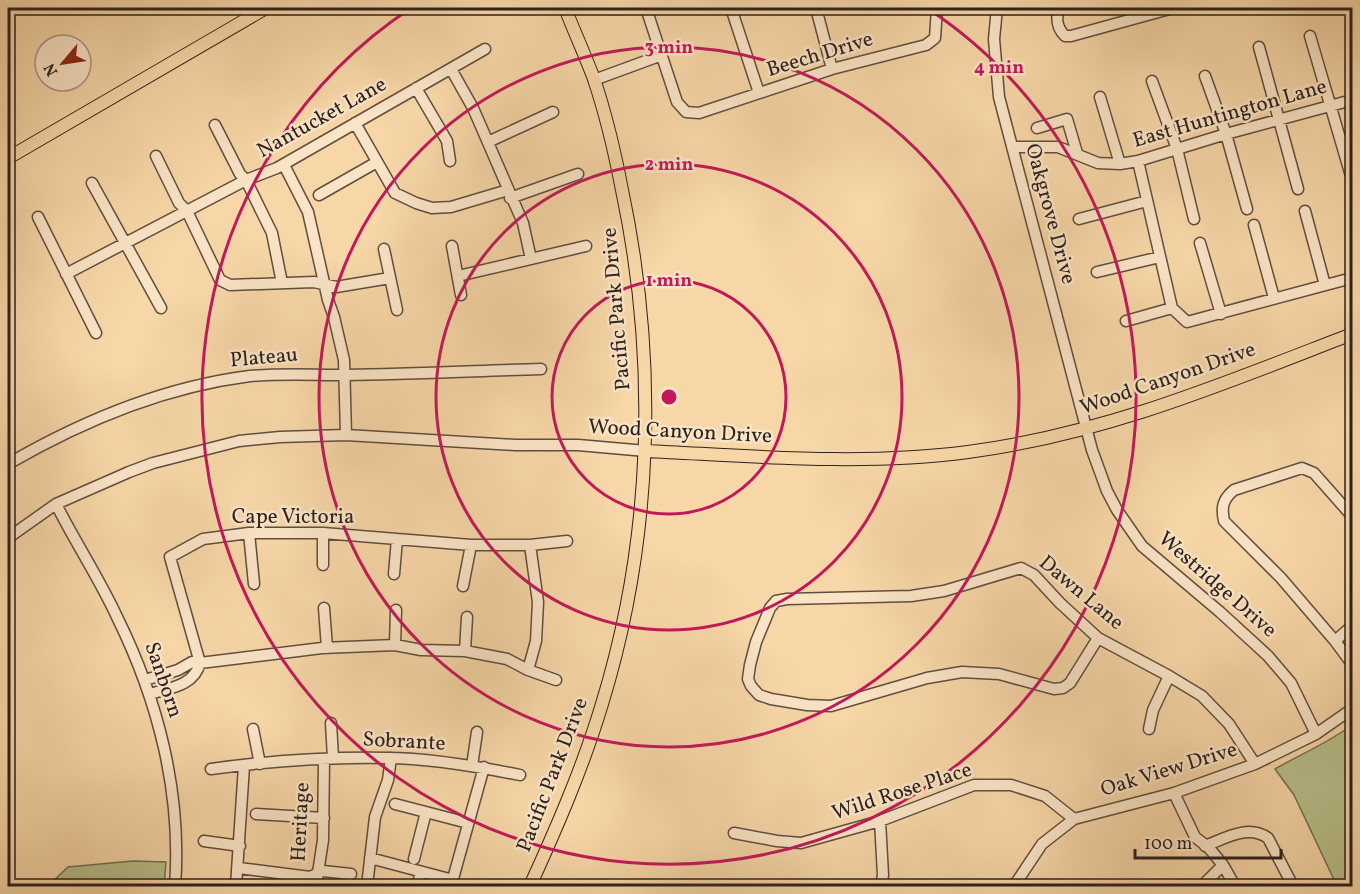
<svg xmlns="http://www.w3.org/2000/svg" width="1360" height="894" font-family="Vollkorn,serif">
<rect width="100%" height="100%" fill="#f7d6a8"/>
<filter id="stains"><feTurbulence type="fractalNoise" baseFrequency=".00333" numOctaves="4"/><feColorMatrix values="0 0 0 0 .2 0 0 0 0 .09 0 0 0 0 .02 0 0 0 .5 -.17"/></filter>
<radialGradient id="worn" r=".72"><stop offset=".6" stop-color="#630" stop-opacity="0"/><stop offset="1" stop-color="#630" stop-opacity=".3"/></radialGradient>
<!-- green -->
<path fill="#b8bf8b" stroke="#727054" stroke-width="1.5" d="M1352 725V886H1337L1294 795 1275 769C1301 754 1328 743 1352 725Z
M133 861 166 862 164 886H48L68 867Z"/>
<g fill="none" stroke-linecap="round" stroke-linejoin="round">
<defs>
<path id="minor" d="M646 8 677 102 686 112 699 113 832 69 926 45 935 38 937 8
M731 8 759 93
M816 8 832 69
M997 8 994 39 999 97 1092 450 1107 491 1117 510 1142 546 1220 612 1268 656 1291 683 1316 734
M1059 8C1056 18 1056 27 1065 36H1071L1173 8
M1310 36 1351 176
M1259 47 1298 189
M451 69 473 108 523 223 531 259
M1205 76 1226 134 1247 209
M594 80 662 55
M1152 81 1177 149 1194 219
M416 88 447 141 450 161
M1100 97 1120 164
M355 123 395 193 416 203 432 208 451 207 508 190
M215 125 240 174 246 180 272 233 282 283
M1037 128 1067 119 1077 153
M488 142 553 112
M1012 147H1058L1098 163 1120 164 1138 161 1226 134 1352 100
M156 156 179 203 187 211 220 280 230 285 314 282 336 287 390 278
M1138 161 1172 308 1187 322 1352 278
M284 165 308 212 328 300 334 317 344 360 346 435
M92 183 161 308
M319 195 377 162
M510 198 578 174
M1305 211 1325 285
M38 217 96 333
M1079 219 1147 201
M1254 225 1274 298
M1200 243 1221 314
M452 246 461 295
M384 249 397 310
M1097 272 1160 257
M66 274 246 180 277 168 485 49
M458 276 586 246
M1126 321 1172 308
M8 464C82 421 163 387 250 376 282 373 313 375 345 375 410 374 475 371 541 369
M56 504C75 542 99 578 117 617 158 700 182 793 175 886
M1352 516 1314 473 1302 468 1234 490C1223 499 1221 507 1224 521L1281 578 1335 641 1352 664
M249 533 254 584
M8 538 56 504 129 472 153 463 239 441 280 437 346 435 515 445H578L646 451
M530 545 567 541
M323 565V533
M394 574 397 539
M463 586 471 545
M324 608 327 648
M1098 638 1070 683 1063 688 1054 689 999 674 962 672 927 678 831 706 807 705 771 699 759 695 751 686 748 679 750 665 756 642 770 608 776 601 787 599 911 596 944 591 1021 568 1034 575 1060 603 1098 638 1169 676 1202 696 1229 724 1255 764
M1335 641 1352 626
M395 645 396 610
M465 651 467 617
M528 670 556 680
M145 680 178 670 192 662 200 663 322 648 395 645 421 650 465 651 507 659 528 670 536 641 538 602 530 545H471L323 533H249L203 539 170 557 200 663C194 686 170 688 150 694
M331 723 333 758
M253 729 260 764
M1149 729 1153 710 1169 676
M472 766 477 732
M211 769C269 761 330 757 388 758 429 758 480 767 520 775
M1174 793 1195 837 1209 848 1223 865 1235 886
M395 804 468 823
M256 814 324 818
M880 821 883 875 881 886
M734 833 777 841 801 843 880 821 974 785H1011L1045 796 1074 819
M204 841 240 846
M1205 846C1226 838 1248 824 1268 838L1293 886
M370 858 453 880
M414 859 426 812
M239 868 310 877 323 871 351 874
M236 886 244 766
M316 886 323 840 324 759
M367 886 375 817 388 780 391 758
M417 886 421 872
M451 886 484 767
M1014 886 1042 844 1074 819 1174 793 1255 764 1316 734 1352 709
M1202 886 1223 865"/>
<path id="major" d="M8 158 266 8
M646 451C753 456 861 466 968 452 1105 434 1225 383 1352 334
M530 886C557 827 583 767 602 704 653 538 658 360 622 190 615 153 606 115 594 79 585 55 574 31 565 8"/>
</defs>
<!-- minor casing -->
<use href="#minor" stroke="#604e3f" stroke-width="13"/>
<!-- major casing -->
<use href="#major" stroke="#2d211c" stroke-width="14"/>
<!-- minor -->
<use href="#minor" stroke="#fae4c6" stroke-width="10"/>
<!-- major -->
<use href="#major" stroke="#f7d6a8" stroke-width="12"/>
</g>
<!-- distance rings -->
<g fill="none" stroke="#c2185b" stroke-width="3">
<circle cx="669" cy="397" r="117"/>
<circle cx="669" cy="397" r="233"/>
<circle cx="669" cy="397" r="350"/>
<path d="M927 8A467 467 0 1 1 411 8"/>
</g>
<g text-anchor="middle" dominant-baseline="central" stroke-width="5" stroke-linejoin="round" paint-order="stroke">
<!-- street labels -->
<g font-size="21" fill="#2d211c" stroke="#fae4c6">
<text transform="translate(820 55) rotate(-17)">Beech Drive</text>
<text transform="translate(1230 114) rotate(-16)">East Huntington Lane</text>
<text transform="translate(322 118) rotate(-29)">Nantucket Lane</text>
<text transform="translate(1050 214) rotate(75)">Oakgrove Drive</text>
<text transform="translate(617 309) rotate(-95)">Pacific Park Drive</text>
<text transform="translate(264 358) rotate(-5)">Plateau</text>
<text transform="translate(1168 379) rotate(-19)">Wood Canyon Drive</text>
<text transform="translate(680 432) rotate(3)">Wood Canyon Drive</text>
<text x="293" y="517">Cape Victoria</text>
<text transform="translate(1217 585) rotate(41)">Westridge Drive</text>
<text transform="translate(1081 593) rotate(40)">Dawn Lane</text>
<text transform="translate(163 680) rotate(71)">Sanborn</text>
<text transform="translate(404 742) rotate(3)">Sobrante</text>
<text transform="translate(1169 770) rotate(-17)">Oak View Drive</text>
<text transform="translate(553 775) rotate(-69)">Pacific Park Drive</text>
<text transform="translate(902 792) rotate(-18)">Wild Rose Place</text>
<text transform="translate(301 822) rotate(-87)">Heritage</text>
</g>
</g>
<circle cx="669" cy="397" r="9" fill="#c2185b" stroke="#fae4c6" stroke-width="3"/>
<g font-size="18" text-anchor="middle" font-weight="bold" fill="#c2185b" stroke="#fae4c6" stroke-width="5" stroke-linejoin="round" paint-order="stroke">
<text x="669" y="53">3 min</text>
<text x="999" y="73">4 min</text>
<text x="669" y="170">2 min</text>
<text x="669" y="286">1 min</text>
</g>
<!-- margin -->
<rect width="1360" height="894" fill="none" stroke="#f7d6a8" stroke-width="30"/>
<rect x="9" y="9" width="1342" height="876" fill="none" stroke="#2d211c" stroke-width="3"/>
<rect x="15" y="15" width="1330" height="864" fill="none" stroke="#2d211c" stroke-width="1.5"/>
<!-- north arrow -->
<g transform="translate(63 63) rotate(241)"><circle r="28" fill="#fae4c6" stroke="#a89682" stroke-width="1.5"/>
<path d="M0-4.5L10 22L0 15L-10 22Z" fill="#8f2418"/>
<text y="-9" font-size="16" font-weight="bold" text-anchor="middle" fill="#2d211c">N</text>
</g>
<!-- scale -->
<path d="M1135 849v9h146v-9" fill="none" stroke="#2d211c" stroke-width="3"/>
<text x="1144" y="849" font-size="18" fill="#2d211c" stroke="#fae4c6" stroke-width="4.5" paint-order="stroke">100 m</text>
<rect width="100%" height="100%" filter="url(#stains)"/>
<rect width="100%" height="100%" fill="url(#worn)"/>
</svg>
